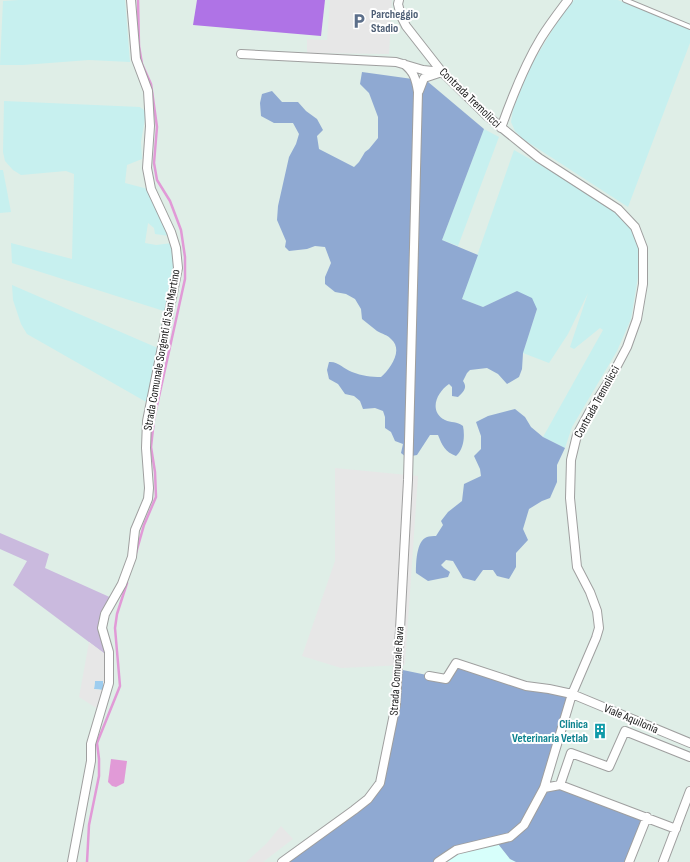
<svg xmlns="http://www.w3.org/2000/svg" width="690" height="862" font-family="'Sofia Sans Condensed',sans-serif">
<rect width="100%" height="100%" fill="#dfeee7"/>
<!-- education -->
<path fill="#d7fffb" d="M495 840 510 859 516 862H438L443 858Z"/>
<!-- farmland -->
<path fill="#c7f0ef" d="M19 0H125L130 62 89 60 23 65H0L3 1Z
M574 0H618L690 29V43L628 207 523 139 515 131 511 122 513 109 530 67 562 14Z
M4 101 140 107 144 110 146 113 141 142 142 159 127 165 125 183 148 189 169 236 155 234 154 228 148 223 145 243 156 245 172 243 176 263 167 312 12 263 11 243 72 259 74 174 66 171 21 175 13 170 5 161 3 152Z
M484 129 499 137 458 246 442 240Z
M514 150 569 181 616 210 630 225 639 244 640 265 631 319 617 351 572 427 565 448 543 437 603 330 600 328 574 349 570 347 588 293 568 334 549 363 523 353 537 309 517 291 483 307 462 299Z
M0 170H3L11 212 0 213Z
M12 285 160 349 148 403 27 334 21 324 13 300Z"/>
<!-- grass -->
<path fill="#9ecdef" d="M95 681H104L103 690 94 689Z"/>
<!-- forest -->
<path fill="#8fa9d2" d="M362 72 427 81 484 129 442 240 478 255 462 299 483 307 517 291 532 298 537 309 523 353 522 369 519 377 507 384 498 374 487 368 470 370 467 373 463 381C468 388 463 392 458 397L452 396V387L449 384C437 392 428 411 445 420 451 423 457 421 463 426 465 436 464 449 456 456 445 452 442 445 438 435H430L417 455 406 457 401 453 403 444 395 441 391 432 385 428V417L383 411 375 408 363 409 360 401 354 396 345 394 338 384 329 379 327 370 329 362C338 361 344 369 352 372 362 376 371 377 381 377 390 369 404 350 391 339 388 335 382 334 377 331 372 327 367 323 362 319L361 309 355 299 346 294 335 292 325 284V277L331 263 325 247 315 246 307 249 289 251 285 247 286 241 277 220 278 206 289 157 296 144 299 134 293 123H274L261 116 260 103 262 94 272 91 282 102H298L306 111 317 119 323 130 317 136 319 149 354 167 359 162 365 152 369 149 378 138V117L369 93 360 84Z
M515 409 525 417 531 427 543 437 565 448 557 465V482L550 498 542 501 529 509 523 529 528 540 516 553V567L509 579 497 576 493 570H483L475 581 463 578 453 561 446 560 441 565 444 568 450 572 448 577 428 581 416 573C416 564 416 541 427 537 429 536 434 536 436 536L443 525 441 521 448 512 462 501 464 484 481 476 480 469 474 456 481 449V436L476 422 488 416Z
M456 663 488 673 572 694 544 788 560 785 647 817 629 862H516L510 859 495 840 456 850 438 862H282L329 830 380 783 398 669 446 679Z"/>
<!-- wetland -->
<path fill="#cabade" d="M0 533 49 554 45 568 114 599 105 614 109 657 13 585 27 561 0 549Z"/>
<!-- pitch -->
<path fill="#af73e6" d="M197 0H325L321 36 193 25Z"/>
<!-- parking -->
<path fill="#e7e7e7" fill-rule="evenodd" d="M330 0H392L389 54 307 53V39L327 40Z
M335 468 418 476 405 665 341 668 302 656 335 561Z
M89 642 109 657 101 711 79 697ZM95 681H103V690L94 689Z
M281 826 293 839 263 862H246L266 844Z"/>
<!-- water -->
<path fill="#e19ad7" d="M111 759 127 761 124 783 116 787 112 786 108 782Z"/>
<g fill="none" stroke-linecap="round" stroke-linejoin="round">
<!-- stream -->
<path stroke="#e19ad7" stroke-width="2.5" d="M136 553 144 525 156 497 155 472 151 447 154 419 185 279V257L181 230 170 201 157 180 154 163 157 127 151 84 142 64 139 46 138 0
M87 862 89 825 99 776V759L97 743 120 686 115 628 117 614 127 583"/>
<defs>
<path id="service" d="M625 0 690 27"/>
<path id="minor" d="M399 0 398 4 401 16 406 26 442 72 486 115 539 158 618 209 635 227 643 248V284L637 319 627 347 609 381 590 411 577 435 571 460 570 498 577 567 590 592 597 611 599 628 596 638 572 694 544 788 524 825 510 837 456 850 438 862
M241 54 396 62 423 70 442 72
M419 91 424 78 439 73
M501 128C512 97 524 66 541 38 549 25 559 12 568 0
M429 676 446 679 456 663 526 686 549 689 572 694 690 743
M560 785 571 753 609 767 625 731 690 757
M544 788 560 785 676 829
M72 862 91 761V744L109 683V652L102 628 105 614 122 584 132 557 135 530 148 499 149 488 146 448 147 421 178 268 176 248 171 232 151 189 147 168 150 126 148 91 136 59 131 0
M282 862 354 810 368 799 380 783 396 704 408 480 418 92C416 79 414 72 404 64
M629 862 647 817
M663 862 690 791"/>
</defs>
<!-- service casing -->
<use href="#service" stroke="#9f9f9f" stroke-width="6"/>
<!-- minor casing -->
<use href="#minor" stroke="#9f9f9f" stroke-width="10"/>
<!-- service -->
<use href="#service" stroke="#fff" stroke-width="4"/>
<!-- minor -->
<use href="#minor" stroke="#fff" stroke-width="8"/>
</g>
<!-- icons -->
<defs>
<symbol id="parking-bare" viewBox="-9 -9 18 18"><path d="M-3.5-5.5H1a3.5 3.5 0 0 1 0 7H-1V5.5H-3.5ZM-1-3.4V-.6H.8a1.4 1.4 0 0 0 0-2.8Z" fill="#5c6f8a" stroke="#fff" stroke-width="2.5" paint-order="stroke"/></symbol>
<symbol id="building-bare" viewBox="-9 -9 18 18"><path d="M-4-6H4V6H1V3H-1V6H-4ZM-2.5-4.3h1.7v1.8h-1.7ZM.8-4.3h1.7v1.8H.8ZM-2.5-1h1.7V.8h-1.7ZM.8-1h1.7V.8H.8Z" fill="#0f9aa8" stroke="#fff" stroke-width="2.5" paint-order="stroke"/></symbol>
</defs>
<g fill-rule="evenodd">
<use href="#parking-bare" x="348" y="10" width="22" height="22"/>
<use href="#building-bare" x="589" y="720" width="22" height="22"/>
</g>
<g text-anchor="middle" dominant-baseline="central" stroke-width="4" stroke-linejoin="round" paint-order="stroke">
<!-- service labels -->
<g font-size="12" font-weight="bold" fill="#4e5e75" stroke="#fff" text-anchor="start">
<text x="371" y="14">Parcheggio<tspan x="371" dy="14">Stadio</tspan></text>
</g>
<!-- street labels -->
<g font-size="12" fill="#1b1b1b" stroke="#fff">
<text transform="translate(470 98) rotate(44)">Contrada Tremolicci</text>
<text transform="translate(162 350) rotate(-80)">Strada Comunale Sorgenti di San Martino</text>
<text transform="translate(597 402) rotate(-61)">Contrada Tremolicci</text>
<text transform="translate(397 671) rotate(-86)">Strada Comunale Rava</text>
<text transform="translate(631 719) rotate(23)">Viale Aquilonia</text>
</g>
<!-- culture labels -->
<g font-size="12" font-weight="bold" fill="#0d838f" stroke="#fff" text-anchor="end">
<text x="588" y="724">Clinica<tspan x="588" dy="14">Veterinaria Vetlab</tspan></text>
</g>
</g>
</svg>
